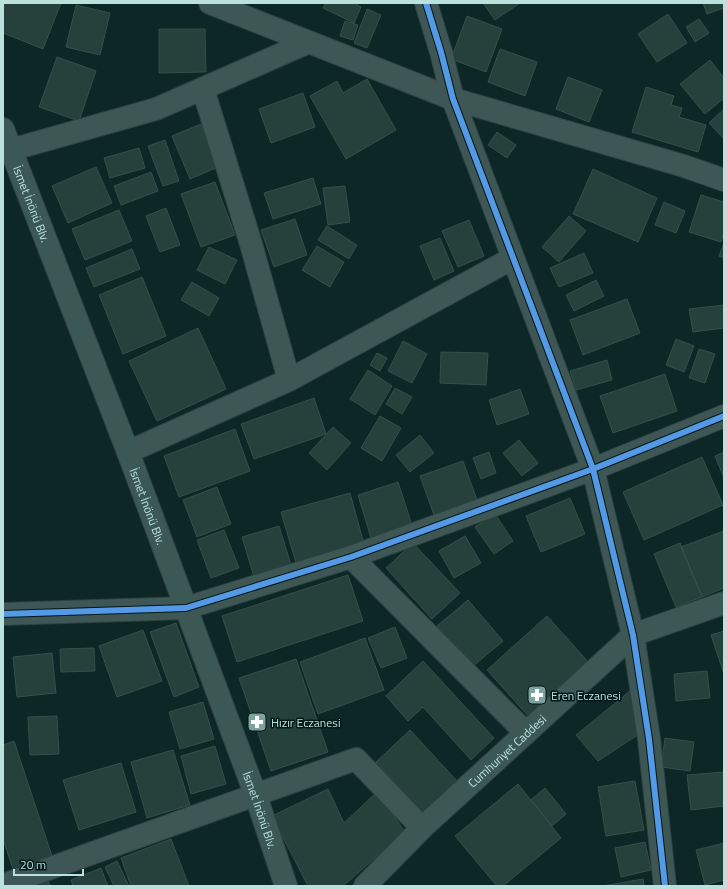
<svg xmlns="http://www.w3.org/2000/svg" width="727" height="889" font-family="'Titillium Web',sans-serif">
<rect width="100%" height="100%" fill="#0c2725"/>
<!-- building -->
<path fill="#26403b" stroke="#354f49" d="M5 3H61L43 49 3 33V8Z
M326 3H354L361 7 354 23 323 8Z
M483 3H520L495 20Z
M703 3H724V8L707 14Z
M76 5 110 13 100 55 66 47Z
M367 9 381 15 367 48 354 43Z
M668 14 687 43 657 62 638 34Z
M467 16 502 29 486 72 451 59Z
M699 19 709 33 695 42 686 27Z
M345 21 358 25 353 40 340 36Z
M159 29H205L206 72 159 73Z
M500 49 537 62 525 96 488 82Z
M57 57 96 71 79 121 39 107Z
M710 60 724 78V98L705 114 680 84Z
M568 77 602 90 589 122 556 109Z
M367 79 396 130 346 159 310 96 337 81 343 93Z
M646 87 674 96 671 105 682 108 679 117 706 125 698 152 632 132Z
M303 93 315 127 271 143 259 109Z
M724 109V139L709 123Z
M201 124 218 167 190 179 172 136Z
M497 132 516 145 507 158 488 145Z
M165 140 179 181 163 186 148 146Z
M139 148 145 168 110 178 104 158Z
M96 167 112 203 68 223 52 186Z
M593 169 657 198 638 242 573 214Z
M151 172 158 191 121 205 114 186Z
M313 178 321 204 273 219 264 193Z
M215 182 235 235 201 247 181 194Z
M345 186 350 222 328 225 323 188Z
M701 195 724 202V232L721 242 689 232Z
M664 202 685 211 676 233 655 225Z
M166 208 180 245 160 252 146 216Z
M119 210 132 241 85 260 72 229Z
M569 216 586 231 559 262 542 247Z
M295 219 307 255 274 267 261 230Z
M469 220 484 256 458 267 442 231Z
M327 226 357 245 349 259 318 240Z
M440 238 454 271 434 280 420 246Z
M724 243V258L719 256Z
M317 246 344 262 330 287 302 270Z
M209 247 237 260 225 284 197 270Z
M132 249 140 269 94 287 86 268Z
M584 253 593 273 559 287 550 268Z
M142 277 166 336 123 354 99 295Z
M596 280 604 296 574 311 566 295Z
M192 282 219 298 209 316 181 300Z
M627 299 640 333 583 355 570 320Z
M724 305V328L693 332 689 309Z
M198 328 226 389 157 421 129 361Z
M676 339 694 346 684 372 666 365Z
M403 341 427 354 412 383 388 371Z
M699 349 715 354 705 383 689 378Z
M441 352 488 353 486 385 440 383Z
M377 353 387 358 380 371 370 365Z
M607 360 612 380 576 390 570 371Z
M368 370 392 386 375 415 350 399Z
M665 374 677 411 613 433 600 396Z
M395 388 412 397 402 414 386 404Z
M520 389 529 414 497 425 489 400Z
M314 398 326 434 254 459 241 424Z
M380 416 401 428 382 461 361 448Z
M333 427 351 443 327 470 309 453Z
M235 429 250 471 179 497 164 456Z
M420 435 434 453 410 472 396 455Z
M519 440 538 463 522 476 503 453Z
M489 452 496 473 481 479 473 458Z
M724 452V478L715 456Z
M702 457 723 505 644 540 623 492Z
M463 461 477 500 434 515 420 476Z
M398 482 412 525 371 538 358 495Z
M217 487 231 524 197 537 183 500Z
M350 493 364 544 296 563 281 512Z
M570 498 585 534 541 552 526 516Z
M495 514 513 541 494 554 475 527Z
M279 526 291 565 254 577 242 537Z
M224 530 239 568 211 578 197 540Z
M724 531V588L702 597 681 547Z
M465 536 481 563 454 578 439 551Z
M413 543 460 593 432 619 386 568Z
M680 543 702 597 676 607 654 554Z
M348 575 363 621 237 662 222 616Z
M468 600 503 641 472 667 437 626Z
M547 616 590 664 530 718 487 670Z
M176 623 199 687 174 697 150 632Z
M395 627 407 658 381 668 368 638Z
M143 630 162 681 117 697 99 646Z
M724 631V674L711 635Z
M365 638 384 690 318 714 300 662Z
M94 648 95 671 61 672 60 649Z
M52 653 56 693 17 697 13 657Z
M296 659 328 752 271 771 239 678Z
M423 661 494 738 471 760 423 707 408 721 386 696Z
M707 671 710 698 676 701 674 674Z
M630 691 639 734 598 761 576 735Z
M203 702 214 739 180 749 169 712Z
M57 716 59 754 30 755 28 717Z
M410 730 458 782 424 814 376 762Z
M665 738 694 742 690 771 661 767Z
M14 741 53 859 14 872 3 839V745Z
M215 746 226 784 191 794 181 756Z
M173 750 190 805 147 818 131 762Z
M121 763 136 812 79 830 63 780Z
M724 772V806L691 810 687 775Z
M635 781 644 830 606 836 598 787Z
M518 784 561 838 503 886H497L455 836Z
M545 788 566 814 552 826 531 800Z
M328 789 344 823 377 792 405 832 343 886H308L272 816Z
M171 839 189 886H131L121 858Z
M645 842 651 870 621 877 615 848Z
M724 843V880L705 885 696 850Z
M117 861 129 886H114L105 867Z
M101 868 108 886H73L71 880Z
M643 879 644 886H603Z
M48 880 50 886H34Z"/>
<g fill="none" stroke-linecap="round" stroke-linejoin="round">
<defs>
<path id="minor" d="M210 3 453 99 684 166 724 180
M426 3 441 52 453 99 593 469 633 635 649 739 665 886
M203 89 251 244 289 380
M3 152 156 109 309 42
M128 452 289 380 513 258
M351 557 526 733
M3 614 186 608 351 557 593 469 724 416
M3 885 356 759 422 828"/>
<g id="major">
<path id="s1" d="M3 129 128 452 256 796 286 886"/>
<path id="s2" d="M365 886 422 828 633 635 724 603"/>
</g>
</defs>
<!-- minor casing -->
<use href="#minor" stroke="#2d4240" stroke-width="24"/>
<!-- major casing -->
<use href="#major" stroke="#2d4240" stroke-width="24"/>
<!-- minor -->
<use href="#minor" stroke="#3e5755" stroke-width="22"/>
<!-- major -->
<use href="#major" stroke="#3c5855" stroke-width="22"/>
<defs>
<path id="cycleway" d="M426 3 441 52 453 99 593 469 633 635 649 739 665 886
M3 614 186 608 351 557 593 469 724 416"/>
</defs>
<!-- cycleway casing -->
<use href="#cycleway" stroke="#001816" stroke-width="8"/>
<!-- cycleway -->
<use href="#cycleway" stroke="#5399e6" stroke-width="6"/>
</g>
<!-- icons -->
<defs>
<symbol id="pharmacy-square" viewBox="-11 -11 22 22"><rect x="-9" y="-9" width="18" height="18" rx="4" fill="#7da19c" stroke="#001816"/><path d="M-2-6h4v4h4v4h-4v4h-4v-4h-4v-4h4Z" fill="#fff"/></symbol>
</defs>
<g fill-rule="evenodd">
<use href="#pharmacy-square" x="526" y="684" width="22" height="22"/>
<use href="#pharmacy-square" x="246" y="711" width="22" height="22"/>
</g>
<g text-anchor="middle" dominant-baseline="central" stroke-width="3" stroke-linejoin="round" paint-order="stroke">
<!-- street labels -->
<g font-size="12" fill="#bae2dc" stroke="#001816">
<text stroke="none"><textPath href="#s1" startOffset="80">İsmet İnönü Blv.</textPath></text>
<text stroke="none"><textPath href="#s1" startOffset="404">İsmet İnönü Blv.</textPath></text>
<text stroke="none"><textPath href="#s2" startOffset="196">Cumhuriyet Caddesi</textPath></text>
<text stroke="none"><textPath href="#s1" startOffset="728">İsmet İnönü Blv.</textPath></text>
</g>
<!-- poi labels -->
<g font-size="12" fill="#bae2dc" stroke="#001816" text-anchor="start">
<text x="551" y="695">Eren Eczanesi</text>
<text x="271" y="722">Hızır Eczanesi</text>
</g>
</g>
<!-- border -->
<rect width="727" height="889" fill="none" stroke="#bae2dc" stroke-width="8"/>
<!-- scale -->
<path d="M14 869v6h69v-6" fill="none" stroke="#bae2dc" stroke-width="2"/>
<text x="20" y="869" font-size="12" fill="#bae2dc" stroke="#001816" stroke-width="3" paint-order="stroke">20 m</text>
</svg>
